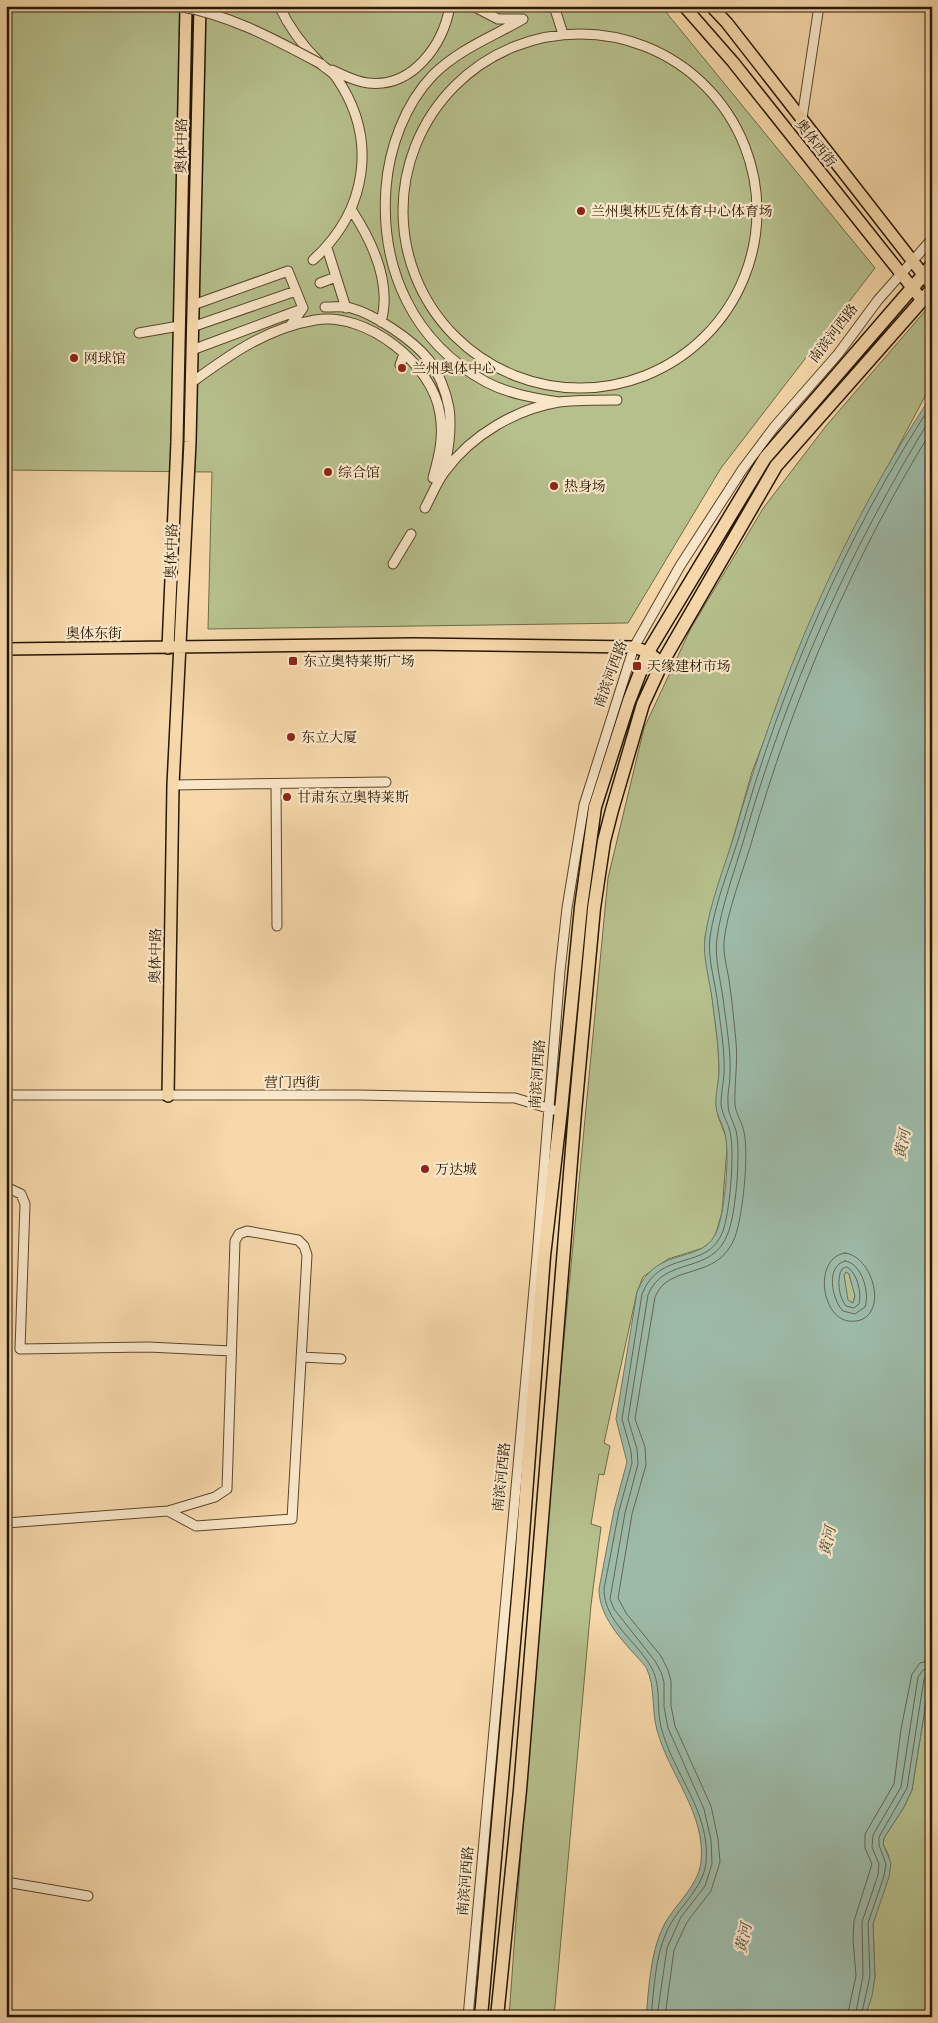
<svg xmlns="http://www.w3.org/2000/svg" width="938" height="2023" font-family="'Libre Caslon Text','Noto Serif SC',serif">
<rect width="100%" height="100%" fill="#f6d8aa"/>
<filter id="stains"><feTurbulence type="fractalNoise" baseFrequency=".004" numOctaves="4"/><feColorMatrix values="0 0 0 0 .2 0 0 0 0 .09 0 0 0 0 .02 0 0 0 .5 -.17"/></filter>
<radialGradient id="worn" r=".72"><stop offset=".6" stop-color="#630" stop-opacity="0"/><stop offset="1" stop-color="#630" stop-opacity=".3"/></radialGradient>
<!-- green -->
<path fill="#b6c08d" stroke="#6e6b46" d="M6 6H661L875 268 721 468 628 623 208 629 212 472 6 470Z
M932 303V383L840 557 804 637 752 772 705 937 718 1046 719 1074 716 1103 718 1116 726 1137 727 1148 722 1212 717 1230 712 1241 703 1248 668 1259 643 1277 637 1292 604 1443 610 1446 604 1475 599 1474 591 1524 601 1527 591 1605 554 2017H509L539 1601 608 878 644 728 691 628 764 507 826 426Z
M846 1272 849 1274 855 1295 853 1303 847 1300 844 1275Z
M932 1664V1867L929 1897 932 1937V2017H865L875 1977 873 1924 889 1856 883 1844 884 1838 904 1807 912 1790Z"/>
<!-- water -->
<path fill="#9dbaa8" stroke="#6d7865" fill-rule="evenodd" d="M932 395V1664L912 1790 904 1807 884 1838 883 1844 891 1863 889 1877 873 1924 875 1977 872 1996 865 2017H646C649 1988 650 1954 663 1927 673 1906 698 1887 701 1862 706 1813 669 1775 657 1730 651 1708 656 1688 646 1667 627 1645 599 1620 599 1589L614 1510 627 1462 616 1419 637 1292C657 1242 705 1268 718 1228 725 1207 729 1161 726 1139 725 1127 717 1118 716 1106 715 1094 719 1082 719 1071 719 1049 716 1028 713 1006 711 984 702 958 705 937 710 903 724 868 734 836 778 681 842 529 932 395ZM846 1272 849 1274 855 1296 853 1303 848 1300 844 1275Z"/>
<g fill="none" stroke-linecap="round" stroke-linejoin="round">
<!-- shore -->
<path stroke="#626854" stroke-width="1" d="M845 1253C867 1255 882 1293 871 1311 868 1317 861 1321 855 1321 822 1326 811 1258 845 1253Z
M845 1261C862 1263 870 1293 865 1307L855 1314 843 1311C832 1300 825 1266 845 1261Z
M847 1267C857 1272 862 1293 859 1304L854 1308 846 1306C839 1298 836 1278 842 1269Z
M651 2017C654 1989 655 1957 667 1931 677 1908 703 1889 706 1863 711 1812 673 1774 661 1727 656 1706 662 1684 650 1665 635 1640 604 1621 604 1589L619 1511 632 1463 631 1451 622 1419 642 1294C660 1248 708 1272 723 1231 730 1210 734 1159 731 1137 730 1125 722 1116 721 1104 721 1095 723 1085 724 1075 725 1052 721 1028 718 1006 716 984 707 958 710 937 715 903 729 869 739 837 782 685 845 536 932 404
M657 2017 667 1948 681 1917 705 1886 712 1864 711 1840 704 1809 668 1728 664 1707V1682L661 1672 655 1661 614 1609 610 1599 625 1513 638 1464 637 1449 628 1419 648 1295C664 1255 713 1276 728 1233 736 1212 740 1159 737 1136 736 1125 728 1116 728 1104 727 1094 730 1084 730 1075 731 1052 727 1029 724 1006 722 985 714 960 717 938 721 907 735 870 744 839 787 689 850 549 932 416
M665 2017 674 1950 687 1922 711 1891 720 1862 718 1839 711 1806 675 1726 671 1706V1681L668 1670 661 1656 626 1613 618 1598 632 1514 646 1465 645 1447 635 1419 655 1297C669 1262 718 1282 735 1237 743 1215 749 1154 744 1132 742 1122 736 1114 735 1105 734 1085 738 1064 736 1042 734 1021 732 1000 729 980 727 967 723 954 724 942 726 915 743 871 751 844 793 698 852 559 932 430
M847 2017 856 1976 853 1939 854 1921 872 1864 865 1848V1834L894 1784 901 1729 912 1674 920 1663 932 1660
M855 2017 863 1976 862 1922 878 1875 879 1864 872 1847 873 1835 901 1787 918 1677 923 1670 932 1668
M861 2017 870 1976 868 1923 884 1876 886 1864 879 1845V1837L907 1788 924 1679 927 1675 932 1674"/>
<defs>
<path id="minor" d="M279 6C289 27 303 46 319 62 324 68 332 71 336 77 379 139 367 211 313 260
M473 6 498 19H522
M554 6 563 34
M547 7 548 6
M523 19C492 37 459 49 433 75 405 104 389 148 386 188 380 269 413 342 486 382 509 394 534 398 559 402
M403 211a177 177 0 1 1 354 0a177 177 0 1 1-354 0Z
M332 70C343 75 356 82 368 83 413 88 443 45 450 6
M802 118 819 6
M351 209C372 241 392 284 381 322
M327 248 346 308
M320 283 336 277
M193 305 288 271 303 308 290 326
M325 307C333 307 343 306 351 308 374 314 413 340 428 359 438 371 446 391 449 408 452 429 448 451 444 472
M192 327 296 291
M139 333 179 326
M192 350 302 309
M400 365 404 354
M191 383C229 355 267 328 315 320 366 311 433 364 440 414 444 437 439 456 433 478
M425 508C432 495 437 481 446 470 472 435 516 409 559 402 578 400 598 400 617 400
M393 564 411 534
M276 784 277 926
M173 785 386 782
M6 1095H359L515 1098 554 1110
M6 1187 21 1194 25 1204 20 1349 148 1347 231 1351
M301 1357 341 1359
M6 1523 168 1511 196 1526 292 1519 307 1255 304 1246 298 1240 247 1231 239 1234 235 1241 227 1489 215 1497 168 1511
M6 1882 88 1896
M468 2017 537 1256 560 971 567 908 584 805 634 647 680 566 742 470 775 426 838 354 878 300 932 239"/>
<path id="major" d="M684 6 733 62 922 300
M711 6 727 23 932 286
M168 648 177 442 186 6
M6 649 414 644 634 647 648 652 662 663
M168 1096 173 785 190 442 200 6"/>
<path id="highway" d="M481 2017 520 1574 544 1256 561 1110 581 907 595 807 629 701 648 652 765 458 932 265
M497 2017 520 1790 575 1112 594 908 604 841 612 810 643 704 662 663 776 466 932 289"/>
</defs>
<!-- minor casing -->
<use href="#minor" stroke="#5a462a" stroke-width="11"/>
<!-- major casing -->
<use href="#major" stroke="#261600" stroke-width="14"/>
<!-- highway casing -->
<use href="#highway" stroke="#261600" stroke-width="15"/>
<!-- minor -->
<use href="#minor" stroke="#f9e6c8" stroke-width="9"/>
<!-- major -->
<use href="#major" stroke="#f6d8aa" stroke-width="11"/>
<!-- highway -->
<use href="#highway" stroke="#f6d8aa" stroke-width="12"/>
<defs>
<path id="minor-bridge" d="M177 6C229 14 276 40 321 64"/>
</defs>
<!-- minor-bridge casing -->
<use href="#minor-bridge" stroke="#5a462a" stroke-width="11" stroke-linecap="butt"/>
<!-- minor-bridge -->
<use href="#minor-bridge" stroke="#f9e6c8" stroke-width="9"/>
</g>
<!-- markers -->
<g fill="#8f2418" stroke="#f9e6c8" stroke-width="2">
<circle cx="581" cy="211" r="5"/>
<circle cx="74" cy="358" r="5"/>
<circle cx="402" cy="368" r="5"/>
<circle cx="328" cy="472" r="5"/>
<circle cx="554" cy="486" r="5"/>
<rect x="288" y="656" width="10" height="10" rx="2.5"/>
<rect x="632" y="661" width="10" height="10" rx="2.5"/>
<circle cx="291" cy="737" r="5"/>
<circle cx="287" cy="797" r="5"/>
<circle cx="425" cy="1169" r="5"/>
</g>
<g text-anchor="middle" dominant-baseline="central" stroke-width="4.5" stroke-linejoin="round" paint-order="stroke">
<!-- street labels -->
<g font-size="14" fill="#261600" stroke="#f9e6c8">
<text transform="translate(816 143) rotate(52)">奥体西街</text>
<text transform="translate(181 146) rotate(-89)">奥体中路</text>
<text transform="translate(833 333) rotate(-52)">南滨河西路</text>
<text transform="translate(171 551) rotate(-88)">奥体中路</text>
<text x="94" y="633">奥体东街</text>
<text transform="translate(610 674) rotate(-70)">南滨河西路</text>
<text transform="translate(155 956) rotate(-89)">奥体中路</text>
<text transform="translate(537 1074) rotate(-86)">南滨河西路</text>
<text x="292" y="1082">营门西街</text>
<text transform="translate(501 1477) rotate(-84)">南滨河西路</text>
<text transform="translate(465 1881) rotate(-85)">南滨河西路</text>
</g>
<!-- poi labels -->
<g font-size="14" fill="#261600" stroke="#f9e6c8" text-anchor="start">
<text x="591" y="211">兰州奥林匹克体育中心体育场</text>
<text x="84" y="358">网球馆</text>
<text x="412" y="368">兰州奥体中心</text>
<text x="338" y="472">综合馆</text>
<text x="564" y="486">热身场</text>
<text x="303" y="661">东立奥特莱斯广场</text>
<text x="647" y="666">天缘建材市场</text>
<text x="301" y="737">东立大厦</text>
<text x="297" y="797">甘肃东立奥特莱斯</text>
<text x="435" y="1169">万达城</text>
</g>
<!-- water labels -->
<g font-size="15" font-style="italic" fill="#504f3b" stroke="#f9e6c8">
<text transform="translate(902 1144) rotate(-80)">黄河</text>
<text transform="translate(827 1541) rotate(-78)">黄河</text>
<text transform="translate(743 1938) rotate(-78)">黄河</text>
</g>
</g>
<!-- margin -->
<rect width="938" height="2023" fill="none" stroke="#f6d8aa" stroke-width="25"/>
<rect x="8" y="8" width="923" height="2008" fill="none" stroke="#261600" stroke-width="2.5"/>
<rect x="12" y="12" width="913" height="1998" fill="none" stroke="#261600"/>
<rect width="100%" height="100%" filter="url(#stains)"/>
<rect width="100%" height="100%" fill="url(#worn)"/>
</svg>
